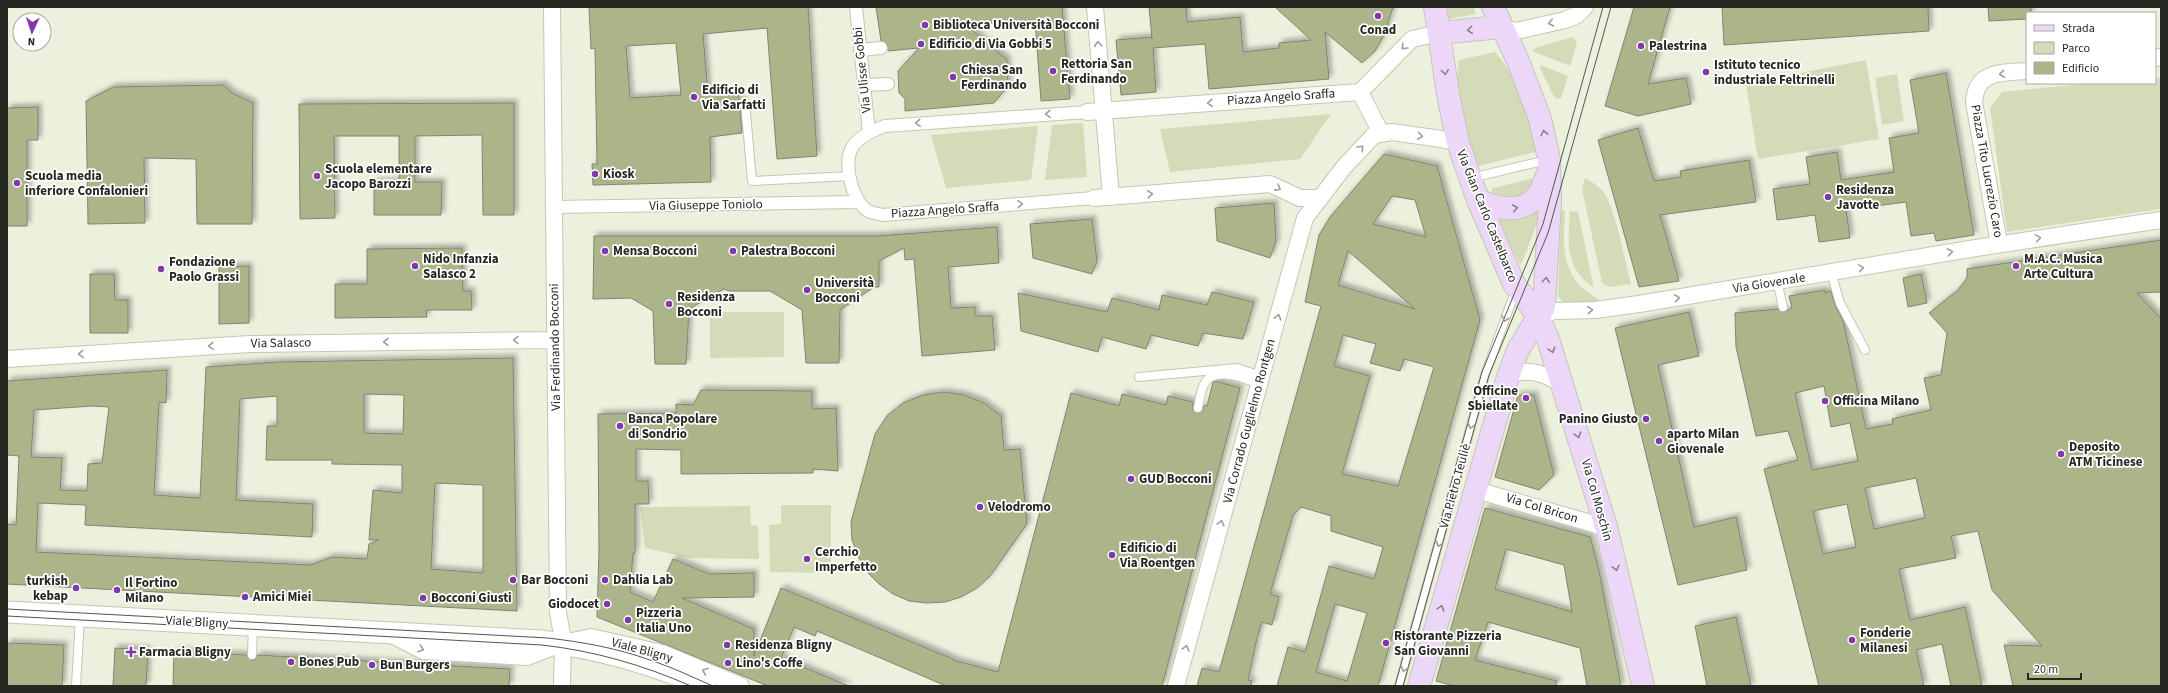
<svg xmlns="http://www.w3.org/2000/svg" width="2168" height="693" font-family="'Source Sans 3',sans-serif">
<defs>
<filter id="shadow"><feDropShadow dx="3.5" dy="-3.5" stdDeviation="2" flood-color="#0004"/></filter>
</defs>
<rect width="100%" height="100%" fill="#ecf1de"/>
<!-- green -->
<path fill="#d4dbb8" d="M1447 7H1474L1476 14 1448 19Z
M1572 37 1577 42 1570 66 1532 51 1536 48Z
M1495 52C1519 78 1529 117 1539 151L1475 167 1456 90 1459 60Z
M1866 60 1879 139 1758 159 1746 84Z
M1541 65 1568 76 1561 98 1557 99 1553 95 1540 68Z
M1897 74 1904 121 1882 125 1875 78Z
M2155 77 2161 79V209L2007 232 1990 108 2002 92 2093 83H2155Z
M1331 114 1300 159 1170 172 1160 129Z
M1083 123 1087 177 1045 180 1052 125Z
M1038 126 1031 180 946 188 931 135Z
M1534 178 1535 180C1527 199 1508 206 1491 191L1493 188Z
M1585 178C1592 182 1599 186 1604 193 1616 210 1625 262 1631 284L1609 287 1602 283 1582 189Z
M1539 202V219L1521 265 1509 245 1498 218Z
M1561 210 1565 211C1564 238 1560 265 1581 287 1587 293 1599 297 1602 304L1563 302 1558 296Z
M1570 211 1578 212 1594 288C1564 267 1568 243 1570 211Z
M710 312H784V357L710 358Z
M781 505H831V573L770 572 769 525 781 524Z
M750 506 751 525 758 526 759 559 690 558 645 548 640 507Z"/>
<!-- building -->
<path fill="#acb589" stroke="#818473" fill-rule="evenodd" filter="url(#shadow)" d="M589 7H808L817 156 777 159 767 28 703 34 708 94 738 91 742 133 710 137 711 182 593 185 592 164H597L595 48 591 49ZM676 43 681 95 630 98 626 46Z
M876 7H1062L1070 99 1041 101 1035 20 966 25 1007 60 1008 86 994 103 905 111V99L899 93 898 71 919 48 888 51 887 44 881 41Z
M1149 7H1186L1187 22 1240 17 1243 52 1279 48V43L1311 40 1275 7H1393L1384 35 1375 51 1362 63 1325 32 1329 79 1209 89 1205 44 1153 48 1156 92 1121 95 1116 40 1152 37V39Z
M1634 7H1670L1648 84 1686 78 1691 104 1638 116 1605 106Z
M1722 7H1928L1929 31 1724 45Z
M1988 7H2031V13H2027V19L1989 21Z
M1946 73 1974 235 1936 241 1934 233 1911 236 1906 202 1846 210 1850 238 1819 242 1815 215 1777 220 1773 189 1810 184 1806 157 1837 152 1841 180 1894 172 1889 138 1919 133 1910 80Z
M223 85 232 93 253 103 252 224H197L196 159 144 158 145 223 88 224 86 101 113 87Z
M514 103V215H483L482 135 415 136V182H442L441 215H374V182H399V136H334L335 218 300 219 299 104Z
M38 107V140H27V226H7V108Z
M1638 128 1654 181 1681 177 1680 171 1749 160 1756 202 1660 215 1679 281 1639 287 1598 140Z
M1384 154 1437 166 1480 320 1378 686H1277L1288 647 1305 652 1329 566 1374 579 1383 547 1331 531V516L1301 507 1293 515 1270 594 1279 597 1272 625 1262 622 1257 638 1248 680 1252 681 1251 686H1197L1202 668 1219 672 1321 306 1305 302 1319 235 1330 217ZM1392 196 1415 200 1426 237 1373 224ZM1348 251 1415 309 1338 285ZM1343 335 1376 344 1370 363 1400 371 1404 359 1434 367 1398 486 1342 474 1370 376 1334 366ZM1335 604 1367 613 1347 681 1316 672Z
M1274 203 1276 241 1270 258 1217 241 1215 208Z
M1092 219 1097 261 1092 274 1033 258 1030 224Z
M997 227 999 263 948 267 951 308 975 307V316H992L995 350 922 356 914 259 905 260 904 248 879 261V287H874L840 310 839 363H806L802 310 770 291H729L724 289 689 309 686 364H655L653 311 631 298 593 299 594 236H877Z
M2161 240V292L2137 293 2161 319V686H2013L2004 645 2042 646 1992 590 1978 531 1951 536 1956 558 1899 569 1910 620 1965 607 1982 686H1951L1942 644 1916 650 1924 686H1819L1764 469 1798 460 1788 431 1756 436 1736 347 1735 313 1778 309 1784 312 1792 308 1789 296 1825 290V293L1831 291 1835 305 1843 320 1866 429 1893 424 1892 419 1931 410 1924 378 1941 375 1947 333 1929 313 1957 291 1967 278V269ZM1824 386 1831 427 1850 423 1858 461 1812 470 1795 393ZM1916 478 1925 518 1874 529 1865 488ZM1847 504 1856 547 1823 554 1813 511Z
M462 248 463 291H471L472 310H426L427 317 335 318V284H367V249Z
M249 266V323L219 324V267Z
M90 274H114L115 300H128V333H90Z
M1921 274 1927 303 1908 307 1903 278Z
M1212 292 1254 302 1243 339 1203 333 1198 346 1151 335 1146 349 1102 337 1098 352 1021 331 1018 293 1107 312 1112 298 1159 310 1162 295 1207 305Z
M1689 312 1699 356 1658 365 1694 527 1736 517 1747 570 1678 585 1615 328Z
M513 358 517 611 7 584V524L16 525 19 456 7 455V381L167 370 166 403 159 402 154 495 200 498 206 367 278 362ZM364 394 404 395 403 434 364 433ZM277 396V426H267L266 460H332V464L402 465V493L373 490 369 540H379L369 544 367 559 332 557 310 565 36 552 38 503 86 505 85 525 312 537 313 504 236 500 240 399ZM92 406 109 407 102 463 88 464 87 491 60 490 62 458 31 457 34 410ZM435 483 483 485V573L431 569Z
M1215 381 1240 388 1162 686H946L817 631 815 636 794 627 781 658 849 686H768L597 617 599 551 598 414 676 413V404L693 405 701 390 812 391V409L836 408 838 471 813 469V473L681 474V450L636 449V481H648L649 504H635V553H633L630 592 653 602 673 559 709 574 754 573V597L682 598 754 629V656L781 588 953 659V660L998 672 1071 393 1119 406 1122 394 1166 405 1168 396 1193 402V410L1199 413 1202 411 1204 405 1207 406 1213 382Z
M944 392 964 395 984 403 1001 416 1004 450 1020 449 1027 524 990 576 977 588 961 597 945 602 927 603 909 601 893 594 879 584 866 571 858 556 852 540 851 522 875 434 887 416 903 403 923 395Z
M1518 395H1534L1554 475 1539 490 1495 477Z
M1485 508 1590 537 1599 571 1621 686H1587L1580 648 1488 622 1475 660 1557 681 1556 686H1454L1436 681ZM1506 549 1564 565 1572 612 1495 589Z
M1736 617 1751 686H1707L1695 626Z
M7 643 64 645 62 686H7Z
M115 648 148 650 146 686H113Z
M174 651 246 655 251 660H255L257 655 510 669 509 686H173Z"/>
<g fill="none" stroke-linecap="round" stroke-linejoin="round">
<defs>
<path id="service" d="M745 101 752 181 850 176
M1471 178 1547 160
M1831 272 1840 303 1865 350
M1777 281 1783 307
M1139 377 1237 368 1261 376
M1198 408C1200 399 1201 384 1209 378 1224 369 1245 379 1259 384
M252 655 253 626
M76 686 80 617
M1399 686 1485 375 1516 289"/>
<path id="pedestrian" d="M856 7 869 133
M860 50 881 48
M864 85 888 84
M1087 112 885 126C874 130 860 136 853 146 842 162 852 201 868 211 872 213 879 214 883 215L1094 198
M554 207 859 202"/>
<path id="minor" d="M552 7 558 612 563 640 562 686
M1095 7 1111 197
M1501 27 1516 31 1565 20 1577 15 1585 7
M2155 58 2161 57
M1360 92 1412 39 1439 33
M1360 92 1381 133
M1087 112 1360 92
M1094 198 1270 184 1300 198H1319
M1999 244 1974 102C1976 70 2002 73 2027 71
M1539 317 1554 311 1595 310 1639 304 1976 248 2161 220
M7 359 250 344 555 340
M1508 377C1525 366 1547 374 1562 385
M1476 490 1594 524 1607 530
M390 634 423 651 527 657 563 643 591 637 662 653 741 686
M1176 686 1305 218 1344 167 1374 135 1392 132 1441 139 1458 143"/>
<path id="tertiary" d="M7 612 541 641C599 648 651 663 705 686"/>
<path id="secondary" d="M1435 7 1448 94 1458 143 1478 200 1514 284 1537 314 1548 339 1607 530 1643 686
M1439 33 1501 27
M1478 200C1497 209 1522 215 1538 195 1542 189 1545 180 1548 173
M1419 686 1508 377 1518 350 1544 307 1550 201 1549 159 1540 119 1518 61 1493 7"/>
</defs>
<!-- service casing -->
<use href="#service" stroke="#c3c7b4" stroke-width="10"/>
<!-- pedestrian casing -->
<use href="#pedestrian" stroke="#c3c7b4" stroke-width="14"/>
<!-- minor casing -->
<use href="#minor" stroke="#c3c7b4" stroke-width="18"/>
<!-- tertiary casing -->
<use href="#tertiary" stroke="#c3c7b4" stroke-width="23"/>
<!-- secondary casing -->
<use href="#secondary" stroke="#c3c7b4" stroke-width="24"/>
<!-- service -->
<use href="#service" stroke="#fff" stroke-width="8"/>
<!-- pedestrian -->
<use href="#pedestrian" stroke="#fff" stroke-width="12"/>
<!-- minor -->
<use href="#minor" stroke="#fff" stroke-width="16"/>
<!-- tertiary -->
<use href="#tertiary" stroke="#fff" stroke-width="21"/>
<!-- secondary -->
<use href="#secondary" stroke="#ecd7f8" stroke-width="22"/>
<!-- tram -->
<path stroke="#54574d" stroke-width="1" d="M7 609 548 638C582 642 617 648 650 660 672 667 692 677 713 686
M7 616 542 645C595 651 643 665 691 686
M1395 686 1482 372 1543 224 1603 7
M1403 686 1489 375 1548 233 1611 7"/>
</g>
<!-- one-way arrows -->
<defs><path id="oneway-chevron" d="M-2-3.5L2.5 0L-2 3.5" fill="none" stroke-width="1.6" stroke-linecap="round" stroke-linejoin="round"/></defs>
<g stroke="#9d9e9b">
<use href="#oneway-chevron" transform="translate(1551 23) rotate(168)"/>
<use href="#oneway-chevron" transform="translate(1098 44) rotate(-95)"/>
<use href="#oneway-chevron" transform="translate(1404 47) rotate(134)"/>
<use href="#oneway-chevron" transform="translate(2002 74) rotate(173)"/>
<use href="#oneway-chevron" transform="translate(1210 103) rotate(176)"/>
<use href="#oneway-chevron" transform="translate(1048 114) rotate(176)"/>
<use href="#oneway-chevron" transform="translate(918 123) rotate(176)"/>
<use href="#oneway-chevron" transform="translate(1420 136) rotate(8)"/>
<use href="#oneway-chevron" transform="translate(1361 148) rotate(-47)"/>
<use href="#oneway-chevron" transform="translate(1278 188) rotate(29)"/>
<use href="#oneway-chevron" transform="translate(1150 194) rotate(-5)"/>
<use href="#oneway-chevron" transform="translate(1020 204) rotate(-4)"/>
<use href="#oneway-chevron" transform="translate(2038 238) rotate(-9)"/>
<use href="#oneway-chevron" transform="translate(1950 252) rotate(-10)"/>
<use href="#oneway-chevron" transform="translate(1861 268) rotate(-9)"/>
<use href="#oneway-chevron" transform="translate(1677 298) rotate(-9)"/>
<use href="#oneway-chevron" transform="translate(1590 310) rotate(-4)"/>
<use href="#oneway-chevron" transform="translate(1278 317) rotate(-75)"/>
<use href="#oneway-chevron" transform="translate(1505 319) rotate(109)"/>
<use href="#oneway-chevron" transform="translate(516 340) rotate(179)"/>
<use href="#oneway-chevron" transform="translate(386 342) rotate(179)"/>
<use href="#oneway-chevron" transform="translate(211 346) rotate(176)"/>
<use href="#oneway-chevron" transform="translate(81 354) rotate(176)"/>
<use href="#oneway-chevron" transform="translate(1471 426) rotate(105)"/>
<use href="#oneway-chevron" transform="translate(1221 523) rotate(-75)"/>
<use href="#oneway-chevron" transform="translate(1439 544) rotate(106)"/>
<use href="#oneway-chevron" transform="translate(1186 648) rotate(-75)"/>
<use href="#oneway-chevron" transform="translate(421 649) rotate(19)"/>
<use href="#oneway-chevron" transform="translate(1404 669) rotate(106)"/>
<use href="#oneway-chevron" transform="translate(705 671) rotate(-157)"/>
</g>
<g stroke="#89808c">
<use href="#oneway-chevron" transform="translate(1470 30) rotate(175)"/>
<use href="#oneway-chevron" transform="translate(1445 72) rotate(82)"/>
<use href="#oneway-chevron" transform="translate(1544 133) rotate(-104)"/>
<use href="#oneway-chevron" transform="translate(1515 208) rotate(-11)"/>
<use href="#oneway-chevron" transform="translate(1546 280) rotate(-86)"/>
<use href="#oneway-chevron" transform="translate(1552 350) rotate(72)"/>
<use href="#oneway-chevron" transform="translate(1578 435) rotate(73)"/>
<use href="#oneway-chevron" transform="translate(1616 568) rotate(76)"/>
<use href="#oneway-chevron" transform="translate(1441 608) rotate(-74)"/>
</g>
<!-- markers -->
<g fill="#8238aa" stroke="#fff" stroke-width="1.5">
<circle cx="1378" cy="16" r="4"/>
<circle cx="925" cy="25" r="4"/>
<circle cx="921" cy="44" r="4"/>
<circle cx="1641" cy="46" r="4"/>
<circle cx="1053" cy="71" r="4"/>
<circle cx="1706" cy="72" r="4"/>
<circle cx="953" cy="77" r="4"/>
<circle cx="694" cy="97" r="4"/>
<circle cx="595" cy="174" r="4"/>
<circle cx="317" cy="176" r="4"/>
<circle cx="17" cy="183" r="4"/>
<circle cx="1828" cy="197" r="4"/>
<circle cx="605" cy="251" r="4"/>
<circle cx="733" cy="251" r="4"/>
<circle cx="415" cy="266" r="4"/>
<circle cx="2016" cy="266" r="4"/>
<circle cx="161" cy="269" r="4"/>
<circle cx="807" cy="290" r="4"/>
<circle cx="669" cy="304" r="4"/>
<circle cx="1526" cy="398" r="4"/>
<circle cx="1825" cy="401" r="4"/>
<circle cx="1646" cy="419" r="4"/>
<circle cx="620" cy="426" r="4"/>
<circle cx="1659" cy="441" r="4"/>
<circle cx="2061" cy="454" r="4"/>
<circle cx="1131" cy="479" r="4"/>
<circle cx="980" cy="507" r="4"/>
<circle cx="1112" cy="555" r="4"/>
<circle cx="807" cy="559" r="4"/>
<circle cx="513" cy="580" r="4"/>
<circle cx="605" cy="580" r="4"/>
<circle cx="76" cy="588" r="4"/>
<circle cx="117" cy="590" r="4"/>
<circle cx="245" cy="597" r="4"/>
<circle cx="423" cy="598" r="4"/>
<circle cx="607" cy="604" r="4"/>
<circle cx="628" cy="620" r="4"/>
<circle cx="1852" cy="640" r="4"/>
<circle cx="1386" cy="643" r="4"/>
<circle cx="727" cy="645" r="4"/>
<path d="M129 646h4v4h4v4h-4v4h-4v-4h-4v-4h4z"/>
<circle cx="291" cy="662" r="4"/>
<circle cx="728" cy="663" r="4"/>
<circle cx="372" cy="665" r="4"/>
</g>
<g text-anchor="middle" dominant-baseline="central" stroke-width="3.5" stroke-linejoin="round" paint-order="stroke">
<!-- poi labels -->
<g font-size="13" font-weight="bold" fill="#262821" stroke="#fff" text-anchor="start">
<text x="933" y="25">Biblioteca Università Bocconi</text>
<text x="1378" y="30" text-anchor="middle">Conad</text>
<text x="929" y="44">Edificio di Via Gobbi 5</text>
<text x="1649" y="46">Palestrina</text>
<text x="1061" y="64">Rettoria San<tspan x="1061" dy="15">Ferdinando</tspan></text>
<text x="1714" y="65">Istituto tecnico<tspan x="1714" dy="15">industriale Feltrinelli</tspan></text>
<text x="961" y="70">Chiesa San<tspan x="961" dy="15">Ferdinando</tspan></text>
<text x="702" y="90">Edificio di<tspan x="702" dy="15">Via Sarfatti</tspan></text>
<text x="325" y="169">Scuola elementare<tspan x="325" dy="15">Jacopo Barozzi</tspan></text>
<text x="603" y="174">Kiosk</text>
<text x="25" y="176">Scuola media<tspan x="25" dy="15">inferiore Confalonieri</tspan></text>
<text x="1836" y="190">Residenza<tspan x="1836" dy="15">Javotte</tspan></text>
<text x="613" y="251">Mensa Bocconi</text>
<text x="741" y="251">Palestra Bocconi</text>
<text x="423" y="259">Nido Infanzia<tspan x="423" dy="15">Salasco 2</tspan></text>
<text x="2024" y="259">M.A.C. Musica<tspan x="2024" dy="15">Arte Cultura</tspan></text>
<text x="169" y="262">Fondazione<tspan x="169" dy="15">Paolo Grassi</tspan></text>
<text x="815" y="283">Università<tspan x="815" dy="15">Bocconi</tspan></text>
<text x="677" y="297">Residenza<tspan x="677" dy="15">Bocconi</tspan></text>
<text x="1518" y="391" text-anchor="end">Officine<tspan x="1518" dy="15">Sbiellate</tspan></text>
<text x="1833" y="401">Officina Milano</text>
<text x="628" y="419">Banca Popolare<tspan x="628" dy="15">di Sondrio</tspan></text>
<text x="1638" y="419" text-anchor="end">Panino Giusto</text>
<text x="1667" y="434">aparto Milan<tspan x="1667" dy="15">Giovenale</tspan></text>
<text x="2069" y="447">Deposito<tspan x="2069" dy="15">ATM Ticinese</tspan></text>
<text x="1139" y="479">GUD Bocconi</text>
<text x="988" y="507">Velodromo</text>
<text x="1120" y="548">Edificio di<tspan x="1120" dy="15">Via Roentgen</tspan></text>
<text x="815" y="552">Cerchio<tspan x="815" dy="15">Imperfetto</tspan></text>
<text x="521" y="580">Bar Bocconi</text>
<text x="613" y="580">Dahlia Lab</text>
<text x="68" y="581" text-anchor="end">turkish<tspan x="68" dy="15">kebap</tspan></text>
<text x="125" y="583">Il Fortino<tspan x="125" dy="15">Milano</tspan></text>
<text x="253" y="597">Amici Miei</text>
<text x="431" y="598">Bocconi Giusti</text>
<text x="599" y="604" text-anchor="end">Giodocet</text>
<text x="636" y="613">Pizzeria<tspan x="636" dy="15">Italia Uno</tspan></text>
<text x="1860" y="633">Fonderie<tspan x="1860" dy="15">Milanesi</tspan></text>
<text x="1394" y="636">Ristorante Pizzeria<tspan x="1394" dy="15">San Giovanni</tspan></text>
<text x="735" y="645">Residenza Bligny</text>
<text x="139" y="652">Farmacia Bligny</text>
<text x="299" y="662">Bones Pub</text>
<text x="736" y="663">Lino's Coffe</text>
<text x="380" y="665">Bun Burgers</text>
</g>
<!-- street labels -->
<g font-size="13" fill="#262821" stroke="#fff">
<text transform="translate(862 70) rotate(-96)">Via Ulisse Gobbi</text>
<text transform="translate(1281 97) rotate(-4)">Piazza Angelo Sraffa</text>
<text transform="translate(1987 171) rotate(80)">Piazza Tito Lucrezio Caro</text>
<text transform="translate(706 205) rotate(-1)">Via Giuseppe Toniolo</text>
<text transform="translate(945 210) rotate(-4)">Piazza Angelo Sraffa</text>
<text transform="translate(1487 216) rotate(68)">Via Gian Carlo Castelbarco</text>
<text transform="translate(1769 283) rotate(-9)">Via Giovenale</text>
<text transform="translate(281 343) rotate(-1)">Via Salasco</text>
<text transform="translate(555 347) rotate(-91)">Via Ferdinando Bocconi</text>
<text transform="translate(1249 421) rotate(-75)">Via Corrado Guglielmo Rontgen</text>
<text transform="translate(1455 486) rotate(-75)">Via Pietro Teuliè</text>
<text transform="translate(1597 500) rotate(74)">Via Col Moschin</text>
<text transform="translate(1542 508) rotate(17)">Via Col Bricon</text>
<text transform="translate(197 622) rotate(3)">Viale Bligny</text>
<text transform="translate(642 650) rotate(15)">Viale Bligny</text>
</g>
</g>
<!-- border -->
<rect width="2168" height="693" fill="none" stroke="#262821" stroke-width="16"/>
<!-- legend -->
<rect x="2026" y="12" width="130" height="72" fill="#ffffff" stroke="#a8a9a6"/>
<rect x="2034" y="25" width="20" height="6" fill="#ecd7f8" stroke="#a8a9a6"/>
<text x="2062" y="32" font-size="12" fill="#262821">Strada</text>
<rect x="2034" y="42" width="20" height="12" fill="#d4dbb8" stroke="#a8a9a6"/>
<text x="2062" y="52" font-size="12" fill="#262821">Parco</text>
<rect x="2034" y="62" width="20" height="12" fill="#acb589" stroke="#a8a9a6"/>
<text x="2062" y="72" font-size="12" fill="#262821">Edificio</text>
<!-- north arrow -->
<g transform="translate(32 32) rotate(183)"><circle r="19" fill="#ffffff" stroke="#a8a9a6"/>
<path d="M0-3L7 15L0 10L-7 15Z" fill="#8238aa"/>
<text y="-6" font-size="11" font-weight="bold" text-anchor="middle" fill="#262821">N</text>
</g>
<!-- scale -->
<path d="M2028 673v6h53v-6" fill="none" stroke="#262821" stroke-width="2"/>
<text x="2034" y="673" font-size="12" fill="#262821" stroke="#ffffff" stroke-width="3" paint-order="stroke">20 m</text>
</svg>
